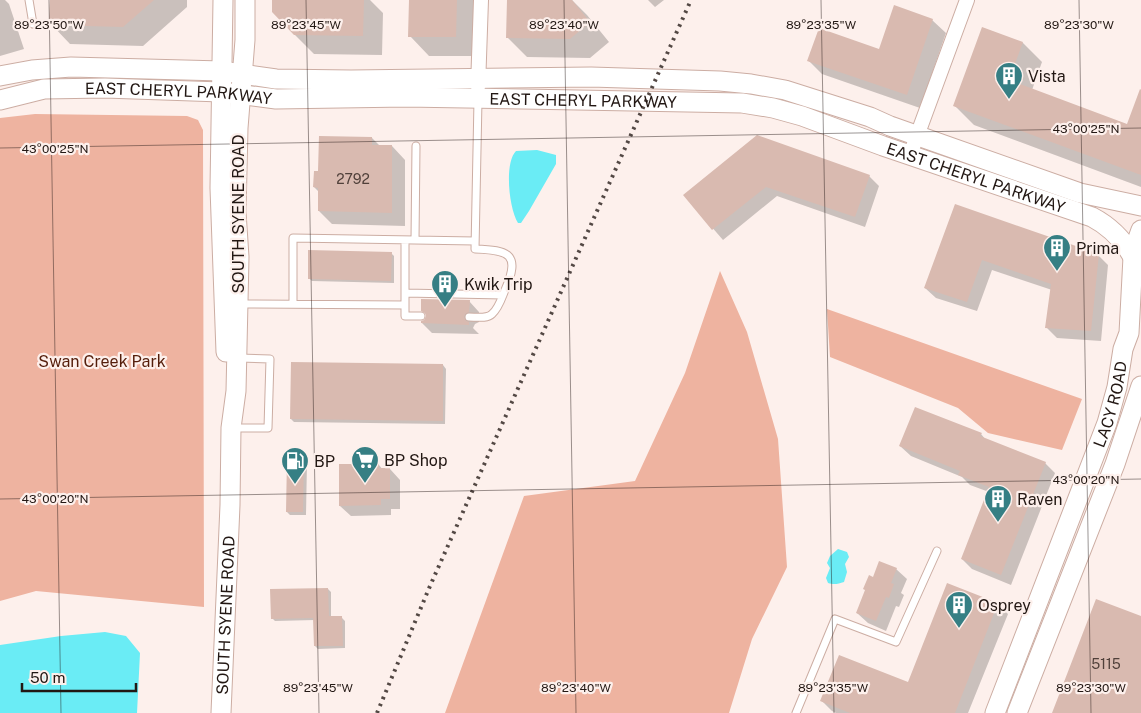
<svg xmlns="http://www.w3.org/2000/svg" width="1141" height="713" font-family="'Public Sans',sans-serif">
<rect width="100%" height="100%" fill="#fdf0ec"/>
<!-- green -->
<path fill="#eeb3a0" d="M35 114 187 116 198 120 203 130 204 607 36 591 0 601V118Z
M720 271 747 332 778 439 787 567 752 639 729 713H445L524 496 635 481 685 373Z
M827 309 1082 399 1062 450 988 433 958 408 830 357Z"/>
<!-- water -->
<path fill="#6aecf5" d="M537 150 556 155V164L529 211 521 223H518C509 209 504 163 516 151Z
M838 549 847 552 849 557 845 564 847 572 844 582C838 584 834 585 828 583L826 578 830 568 827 563 830 556Z
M105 632 126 636 140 653 137 713H0V645L61 636Z"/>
<!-- shadow -->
<path fill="#0003" d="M0 0H5L9 4 24 49 0 56Z
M52 0H187V7L143 46 70 44 51 24Z
M273 0H370L383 13 382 55 314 54 294 34Z
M410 0H476L475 56H429L410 36Z
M508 0H572L587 15 609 42 590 58 527 57 507 37Z
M648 0H664L655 7Z
M932 20 946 33 920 108 822 74 809 61 880 50Z
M983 28 1023 43 1042 62 1032 90 1128 125 1141 89V187L974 125 955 106Z
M372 138 380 146H392L405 160V226L332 224 319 211V192L314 187Z
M869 176 879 186 865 227 777 196 723 240 684 195Z
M955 206 1098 255 1108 265 1101 341 1057 338 1047 328 1052 290 992 270 977 311 936 298 925 288Z
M391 253 394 256V283L312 281 309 278Z
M469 301 479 312V322L475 324 473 328 479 334 432 333 422 323 425 321 427 315 422 310Z
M443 365 446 369 445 424 294 422 291 419Z
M981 434 986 440 1045 463 1055 473 1011 585 972 569 962 559 989 492 970 485 962 477 911 456 900 446Z
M304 459 307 462 306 515H290L287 512Z
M379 465 383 470 390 469 400 480V509H391V515L351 516 340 506Z
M896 569 907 579 901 593 904 595 899 607 896 606 886 631 868 623 857 613 874 578Z
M948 585 998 604 1008 614 968 713H836L832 711 822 701 909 684Z
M328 589 331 592V618H342L345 621V648L318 649 315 646V620L275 621 272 618Z"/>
<!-- building -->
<path fill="#d9bab0" d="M50 0H154L123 27 49 25Z
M272 0H364L363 36 294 35 272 12Z
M409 0H457L456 37H408Z
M507 0H572L590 22 570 39 506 38Z
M894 5 933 19 907 95 807 61 819 28 879 49Z
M982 27 1023 42 1009 80 1127 124 1140 89 1141 90V175L953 106Z
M757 135 870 175 855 217 766 187 712 230 683 195Z
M319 136 372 137V145H392V213L318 211V188L313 187 314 171H318Z
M955 204 1099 254 1091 331 1045 328 1051 284 982 260 967 302 924 288Z
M308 250 392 252 391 281 308 279Z
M421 299 470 300 469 312 465 314 464 317 466 321 469 322V325L421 323V321L424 320 426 316 425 313 421 311Z
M291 362 443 364V421L290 419Z
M915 407 982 433 980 436 1046 462 1001 575 961 559 989 487 958 475 960 471 899 446Z
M287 458H304L303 512H286Z
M339 464H379V468H390V499H381V505L339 506Z
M879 561 897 568 891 583 894 584 889 598 886 597 876 621 856 613 865 590 863 589 869 575 873 577Z
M947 583 998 603 955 713H850L820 701 839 655 908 682Z
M328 588 329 616H342L343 646H314L313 618 271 619 270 589Z
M1096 599 1141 616V713H1052Z"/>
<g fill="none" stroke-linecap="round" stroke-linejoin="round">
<defs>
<path id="lane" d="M29 0 33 24
M405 240V316H421
M415 240 416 146
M405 293 503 295
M239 304 405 305
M293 304V238L475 241
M469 317C476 317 487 319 492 314 499 308 502 297 505 290 521 254 509 250 475 249L478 100
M232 428H268L270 359 239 358
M796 713 835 619 896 642 937 551"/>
<path id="street" d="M478 87 481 0
M910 155 967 0"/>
<g id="secondary">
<path d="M223 0 220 188 226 352"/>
<path d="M0 76 32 70 71 67 222 71 276 79 351 80 591 77 720 81 751 84 785 90 870 117 890 126 1080 193 1141 206"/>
<path id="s1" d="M0 100 44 89 105 88 221 92 276 99 406 97 742 103 773 108 802 116 883 146 1092 217C1115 229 1131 249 1141 273"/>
<path id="s2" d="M221 713 230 505 231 428 236 391 239 257 236 212 238 128 245 40V0"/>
<path id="s3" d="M995 713 1107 423 1117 387 1123 349 1129 333 1133 257 1136 244 1141 230"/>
<path d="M1017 713 1115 464 1141 386"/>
</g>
</defs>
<!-- lane casing -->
<use href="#lane" stroke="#ccada3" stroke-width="9"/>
<!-- street casing -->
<use href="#street" stroke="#ccada3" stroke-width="16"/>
<!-- secondary casing -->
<use href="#secondary" stroke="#ccada3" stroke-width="21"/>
<!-- lane -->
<use href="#lane" stroke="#fff" stroke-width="7"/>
<!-- street -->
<use href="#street" stroke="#fff" stroke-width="14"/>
<!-- secondary -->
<use href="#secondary" stroke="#fff" stroke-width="19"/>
<!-- rail -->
<path stroke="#534844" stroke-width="4" stroke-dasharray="2.5 5" stroke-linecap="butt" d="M377 713 430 586 691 0"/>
</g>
<!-- ticks -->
<path fill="none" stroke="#221713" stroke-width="1" stroke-opacity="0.45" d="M49 0 61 713M306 0 319 713M564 0 576 713M821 0 834 713M1079 0 1091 713M0 148 1141 128M0 499 1141 479"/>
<!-- icons -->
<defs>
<symbol id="building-pin" viewBox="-11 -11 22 30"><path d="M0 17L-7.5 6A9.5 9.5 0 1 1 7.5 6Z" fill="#367f84" stroke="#fdf0ec"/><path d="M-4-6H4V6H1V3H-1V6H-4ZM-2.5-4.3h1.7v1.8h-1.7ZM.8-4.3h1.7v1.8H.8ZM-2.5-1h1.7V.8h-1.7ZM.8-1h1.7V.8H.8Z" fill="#fff"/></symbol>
<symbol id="supermarket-pin" viewBox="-11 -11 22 30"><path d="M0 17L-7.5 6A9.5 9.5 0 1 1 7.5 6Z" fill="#367f84" stroke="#fdf0ec"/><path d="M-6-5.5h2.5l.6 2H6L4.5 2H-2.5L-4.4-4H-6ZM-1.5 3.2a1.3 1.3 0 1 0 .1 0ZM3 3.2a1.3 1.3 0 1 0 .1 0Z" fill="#fff"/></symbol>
<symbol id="fuel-pin" viewBox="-11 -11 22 30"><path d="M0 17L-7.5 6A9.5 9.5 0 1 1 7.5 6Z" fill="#367f84" stroke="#fdf0ec"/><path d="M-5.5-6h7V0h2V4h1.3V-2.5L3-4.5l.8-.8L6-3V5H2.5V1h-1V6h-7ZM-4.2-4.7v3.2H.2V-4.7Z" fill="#fff"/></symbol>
</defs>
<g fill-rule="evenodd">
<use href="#building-pin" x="993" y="60" width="32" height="43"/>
<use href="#building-pin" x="1041" y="232" width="32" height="43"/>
<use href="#building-pin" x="429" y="268" width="32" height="43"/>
<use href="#supermarket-pin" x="349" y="444" width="32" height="43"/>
<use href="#fuel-pin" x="279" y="445" width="32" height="43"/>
<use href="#building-pin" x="982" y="483" width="32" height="43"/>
<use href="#building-pin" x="943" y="589" width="32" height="43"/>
</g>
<g text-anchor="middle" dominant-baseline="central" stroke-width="4.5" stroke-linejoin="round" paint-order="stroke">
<!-- number labels -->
<g font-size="14" fill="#50403a">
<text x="353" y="179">2792</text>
<text x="1106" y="664">5115</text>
</g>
<!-- poi labels -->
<g font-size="16" fill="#221713" stroke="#fdf0ec" text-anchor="start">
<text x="1028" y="76">Vista</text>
<text x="1076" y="248">Prima</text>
<text x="464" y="284">Kwik Trip</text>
<text x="384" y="460">BP Shop</text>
<text x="314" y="461">BP</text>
<text x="1017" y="499">Raven</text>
<text x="978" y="605">Osprey</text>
</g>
<!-- street labels -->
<g font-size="16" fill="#221713" stroke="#fdf0ec">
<text stroke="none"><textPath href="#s1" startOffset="180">EAST CHERYL PARKWAY</textPath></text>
<text stroke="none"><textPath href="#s1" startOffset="585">EAST CHERYL PARKWAY</textPath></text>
<text stroke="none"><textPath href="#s1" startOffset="990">EAST CHERYL PARKWAY</textPath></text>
<text transform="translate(238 214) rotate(-90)">SOUTH SYENE ROAD</text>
<text stroke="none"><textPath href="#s3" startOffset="330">LACY ROAD</textPath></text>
<text stroke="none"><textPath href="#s2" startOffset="98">SOUTH SYENE ROAD</textPath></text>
</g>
<!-- park labels -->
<g font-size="16" fill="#551e0b" stroke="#fdf0ec">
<text x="102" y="361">Swan Creek Park</text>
</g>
</g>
<g font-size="12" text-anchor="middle" fill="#221713" stroke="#fdf0ec" stroke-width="4.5" stroke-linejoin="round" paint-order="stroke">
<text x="49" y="29">89°23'50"W</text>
<text x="306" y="29">89°23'45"W</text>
<text x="564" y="29">89°23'40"W</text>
<text x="821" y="29">89°23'35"W</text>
<text x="1079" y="29">89°23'30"W</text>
<text x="1086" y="133">43°00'25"N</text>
<text x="55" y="153">43°00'25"N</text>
<text x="1086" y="484">43°00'20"N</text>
<text x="55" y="503">43°00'20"N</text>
<text x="318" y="692">89°23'45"W</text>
<text x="576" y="692">89°23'40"W</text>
<text x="833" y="692">89°23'35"W</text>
<text x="1091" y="692">89°23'30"W</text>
</g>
<!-- scale -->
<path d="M22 683v8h114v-8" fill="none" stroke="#221713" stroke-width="2.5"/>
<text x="30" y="683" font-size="15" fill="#221713" stroke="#fdf0ec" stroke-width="4" paint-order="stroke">50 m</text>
</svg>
